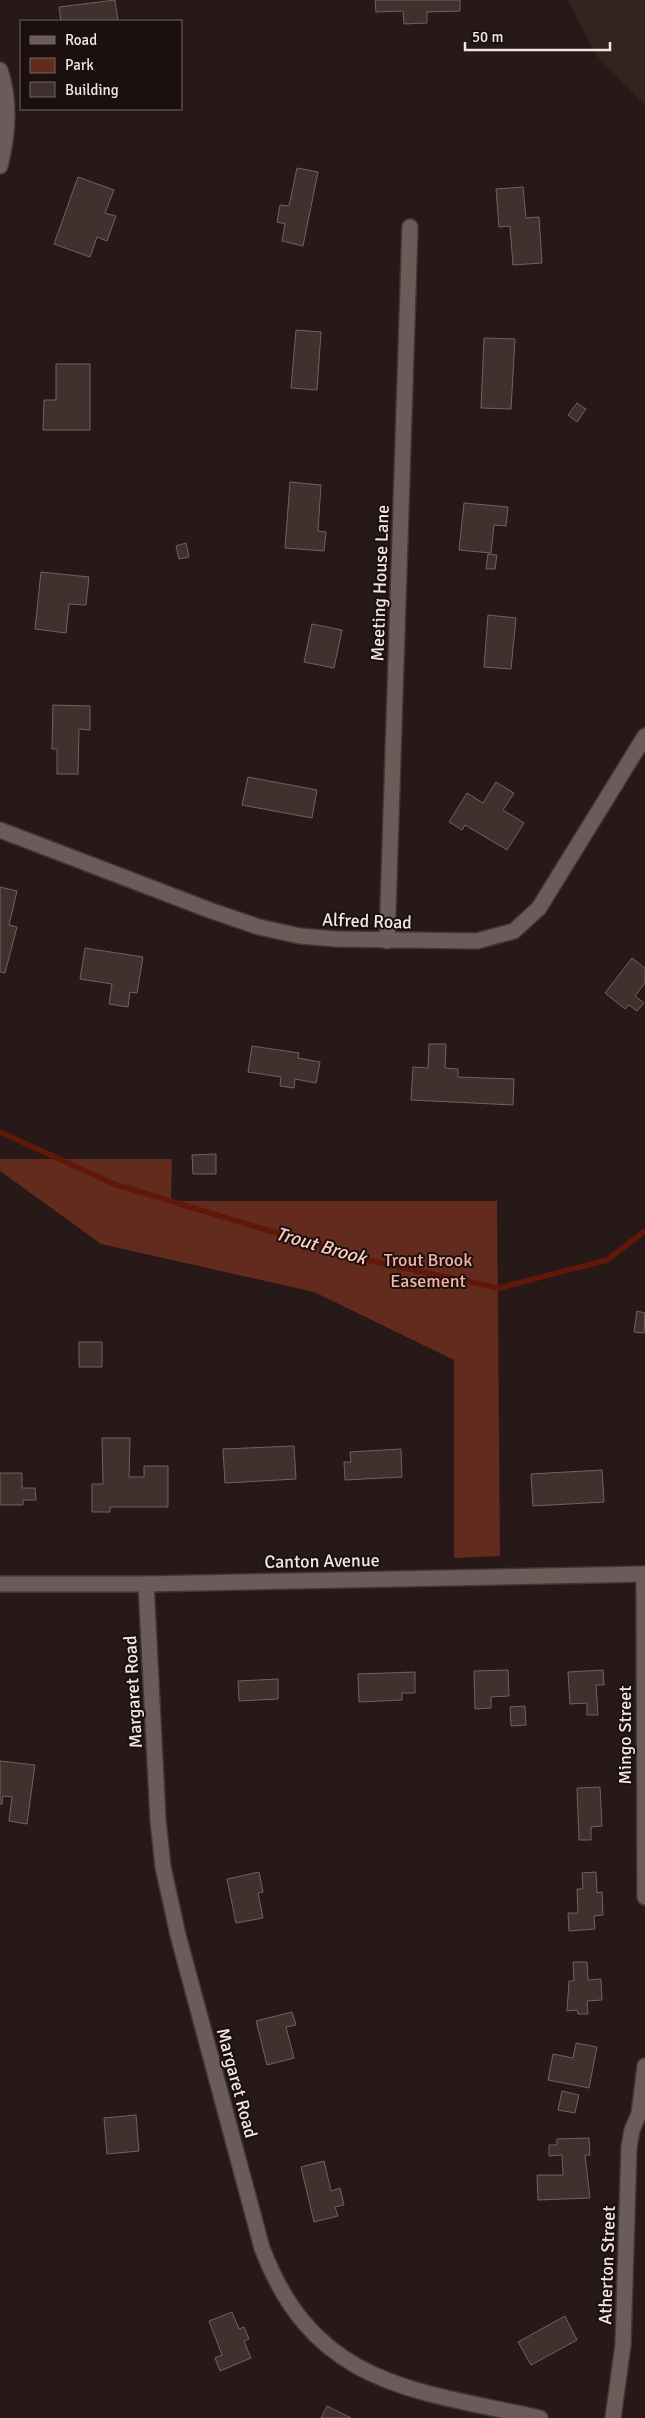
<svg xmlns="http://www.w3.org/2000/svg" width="645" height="2418" font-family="Signika,sans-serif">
<rect width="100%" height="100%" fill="#261917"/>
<!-- built -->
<path fill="#35231e" d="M568 0H645V105L596 55Z"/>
<!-- green -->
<path fill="#632a1e" d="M0 1159H172L171 1201H497L500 1556 454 1558V1360L314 1292 101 1244 0 1171Z"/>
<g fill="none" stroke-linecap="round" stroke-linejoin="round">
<!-- stream -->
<path stroke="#621808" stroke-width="5.5" d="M0 1132 114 1184 366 1260 499 1288 607 1260 645 1231"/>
</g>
<!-- building -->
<path fill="#3f312e" stroke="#72625f" d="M115 0 118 21H61L59 7Z
M375 0H460V11L427 12V23L404 24 403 11 376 12Z
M297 168 318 172 303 246 282 241 285 224 277 222 280 205 289 206Z
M78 177 114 190 105 213 116 216 107 241 97 237 90 257 54 244Z
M523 187 526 218 539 217 542 263 513 265 510 226 499 227 496 189Z
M296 330 321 332 317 390 291 388Z
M484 338 515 339 511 409 481 408Z
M56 364H90V430H43L44 400H56Z
M577 403 586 409 577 422 568 415Z
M290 482 321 485 318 531 326 532 324 551 285 548Z
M464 503 508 507 506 526 494 525 491 553 459 550Z
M186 543 189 557 179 559 176 546Z
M488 554 497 555 495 569H486Z
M41 572 89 577 86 605 69 604 66 633 35 629Z
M488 615 516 618 511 669 484 667Z
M312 624 342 630 334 668 304 662Z
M53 705 90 706V730L79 729 78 774H57V749H52Z
M248 777 317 790 312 818 242 805Z
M496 782 514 793 503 810 524 823 507 850 465 825 462 830 449 822 467 793 483 803Z
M0 887 17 891 9 925 17 927 5 973 0 972Z
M85 948 143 957 137 993 130 992 128 1007 109 1004 112 984 80 979Z
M632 958 645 968V983L635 996 644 1003 637 1011 629 1005 625 1009 605 993Z
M429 1044H446L445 1068 458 1069V1077L514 1079 513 1105 411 1100 413 1067 428 1068Z
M252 1046 299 1053 298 1058 320 1062 316 1083 295 1079 294 1088 280 1086 281 1077 248 1072Z
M216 1154V1174H193L192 1155Z
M637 1311 645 1313 644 1333 634 1332Z
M79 1342H102V1367H79Z
M102 1438H130L129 1477H144V1466H168V1507H110V1512H92V1484H103Z
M294 1446 296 1479 225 1483 223 1449Z
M401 1449 402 1477 345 1480 344 1462H351L350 1452Z
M602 1470 604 1502 533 1506 531 1474Z
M0 1473H22V1488H35L36 1500H23V1505H0Z
M508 1670 509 1696 491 1697V1708L475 1709 474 1671Z
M603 1670 604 1685H596L598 1715H587V1703L570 1704 568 1672Z
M415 1672V1693H402V1700L359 1702 358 1674Z
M278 1679V1699L239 1701 238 1681Z
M525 1706 526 1725 511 1726 510 1707Z
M0 1761 35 1765 27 1824 9 1821 12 1797 3 1796 2 1804H0Z
M600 1787 602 1826 591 1827V1840H579L577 1788Z
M259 1872 263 1892 258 1893 263 1918 236 1923 227 1879Z
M596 1872 597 1893 602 1892 603 1915 594 1916 595 1929 569 1931 568 1913H578L577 1889H583L582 1873Z
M573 1962H587L588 1980 601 1979 602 2000 587 2001 588 2014H578L577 2010 567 2011 569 1981H574Z
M292 2012 296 2025 286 2027 294 2058 267 2065 256 2021Z
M576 2043 597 2047 589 2088 548 2080 553 2054 573 2058Z
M562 2091 579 2095 575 2113 558 2110Z
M136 2115 139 2151 107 2154 104 2118Z
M589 2138 590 2155H585L590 2198 538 2200 537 2175H563L562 2155 549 2156V2145H557V2139Z
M324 2161 331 2191 340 2188 344 2205 335 2207 338 2216 314 2222 301 2167Z
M232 2312 239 2329 244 2327 249 2339 244 2341 251 2358 220 2371 215 2358 222 2355 209 2321Z
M565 2316 577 2340 531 2365 518 2342Z
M327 2406 351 2418H321Z"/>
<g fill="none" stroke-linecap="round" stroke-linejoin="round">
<defs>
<path id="minor" d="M0 70C11 102 8 134 0 166
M0 830 212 911 259 927 300 936 336 939 477 941 514 931 539 908 645 736
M387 941 410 227
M644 1574 645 1897
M146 1584 158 1820 163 1867 178 1935 262 2248C314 2386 413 2390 540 2418
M613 2418 623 2345 629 2147 632 2130 639 2114 645 2066"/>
<path id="secondary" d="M0 1584H146L645 1574"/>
</defs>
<!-- minor casing -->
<use href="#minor" stroke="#403735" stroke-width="18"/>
<!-- secondary casing -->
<use href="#secondary" stroke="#403735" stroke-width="18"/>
<!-- minor -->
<use href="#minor" stroke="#6b5c59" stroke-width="15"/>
<!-- secondary -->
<use href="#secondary" stroke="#6b5c59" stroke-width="15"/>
</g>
<g text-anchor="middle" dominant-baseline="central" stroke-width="4" stroke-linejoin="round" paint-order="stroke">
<!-- street labels -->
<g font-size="18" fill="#f1e8e6" stroke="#1c100e">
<text transform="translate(380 583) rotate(-88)">Meeting House Lane</text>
<text transform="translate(367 921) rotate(2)">Alfred Road</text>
<text transform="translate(322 1561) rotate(-1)">Canton Avenue</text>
<text transform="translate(133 1692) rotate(-93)">Margaret Road</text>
<text transform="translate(625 1735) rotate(-90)">Mingo Street</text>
<text transform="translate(237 2083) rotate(75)">Margaret Road</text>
<text transform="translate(607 2265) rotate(-88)">Atherton Street</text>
</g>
<!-- park labels -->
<g font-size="18" fill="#f6b2a2" stroke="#1c100e">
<text x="428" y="1260">Trout Brook<tspan x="428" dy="21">Easement</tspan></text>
</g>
<!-- water labels -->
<g font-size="19" font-style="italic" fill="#fccdc2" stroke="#1c100e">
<text transform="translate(321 1246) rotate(16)">Trout Brook</text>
</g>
</g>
<!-- legend -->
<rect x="20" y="20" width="162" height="90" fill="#1c100e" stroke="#716664"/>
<rect x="30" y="36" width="25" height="8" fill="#6b5c59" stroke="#716664"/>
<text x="65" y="45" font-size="15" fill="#f1e8e6">Road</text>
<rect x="30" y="58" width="25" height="15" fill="#632a1e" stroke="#716664"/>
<text x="65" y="70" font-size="15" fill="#f1e8e6">Park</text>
<rect x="30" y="82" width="25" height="15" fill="#3f312e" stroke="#716664"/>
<text x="65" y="95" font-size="15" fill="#f1e8e6">Building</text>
<!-- scale -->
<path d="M465 42v8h145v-8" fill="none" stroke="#f1e8e6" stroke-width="2.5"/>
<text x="472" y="42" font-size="15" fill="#f1e8e6" stroke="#1c100e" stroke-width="4" paint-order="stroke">50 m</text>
</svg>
